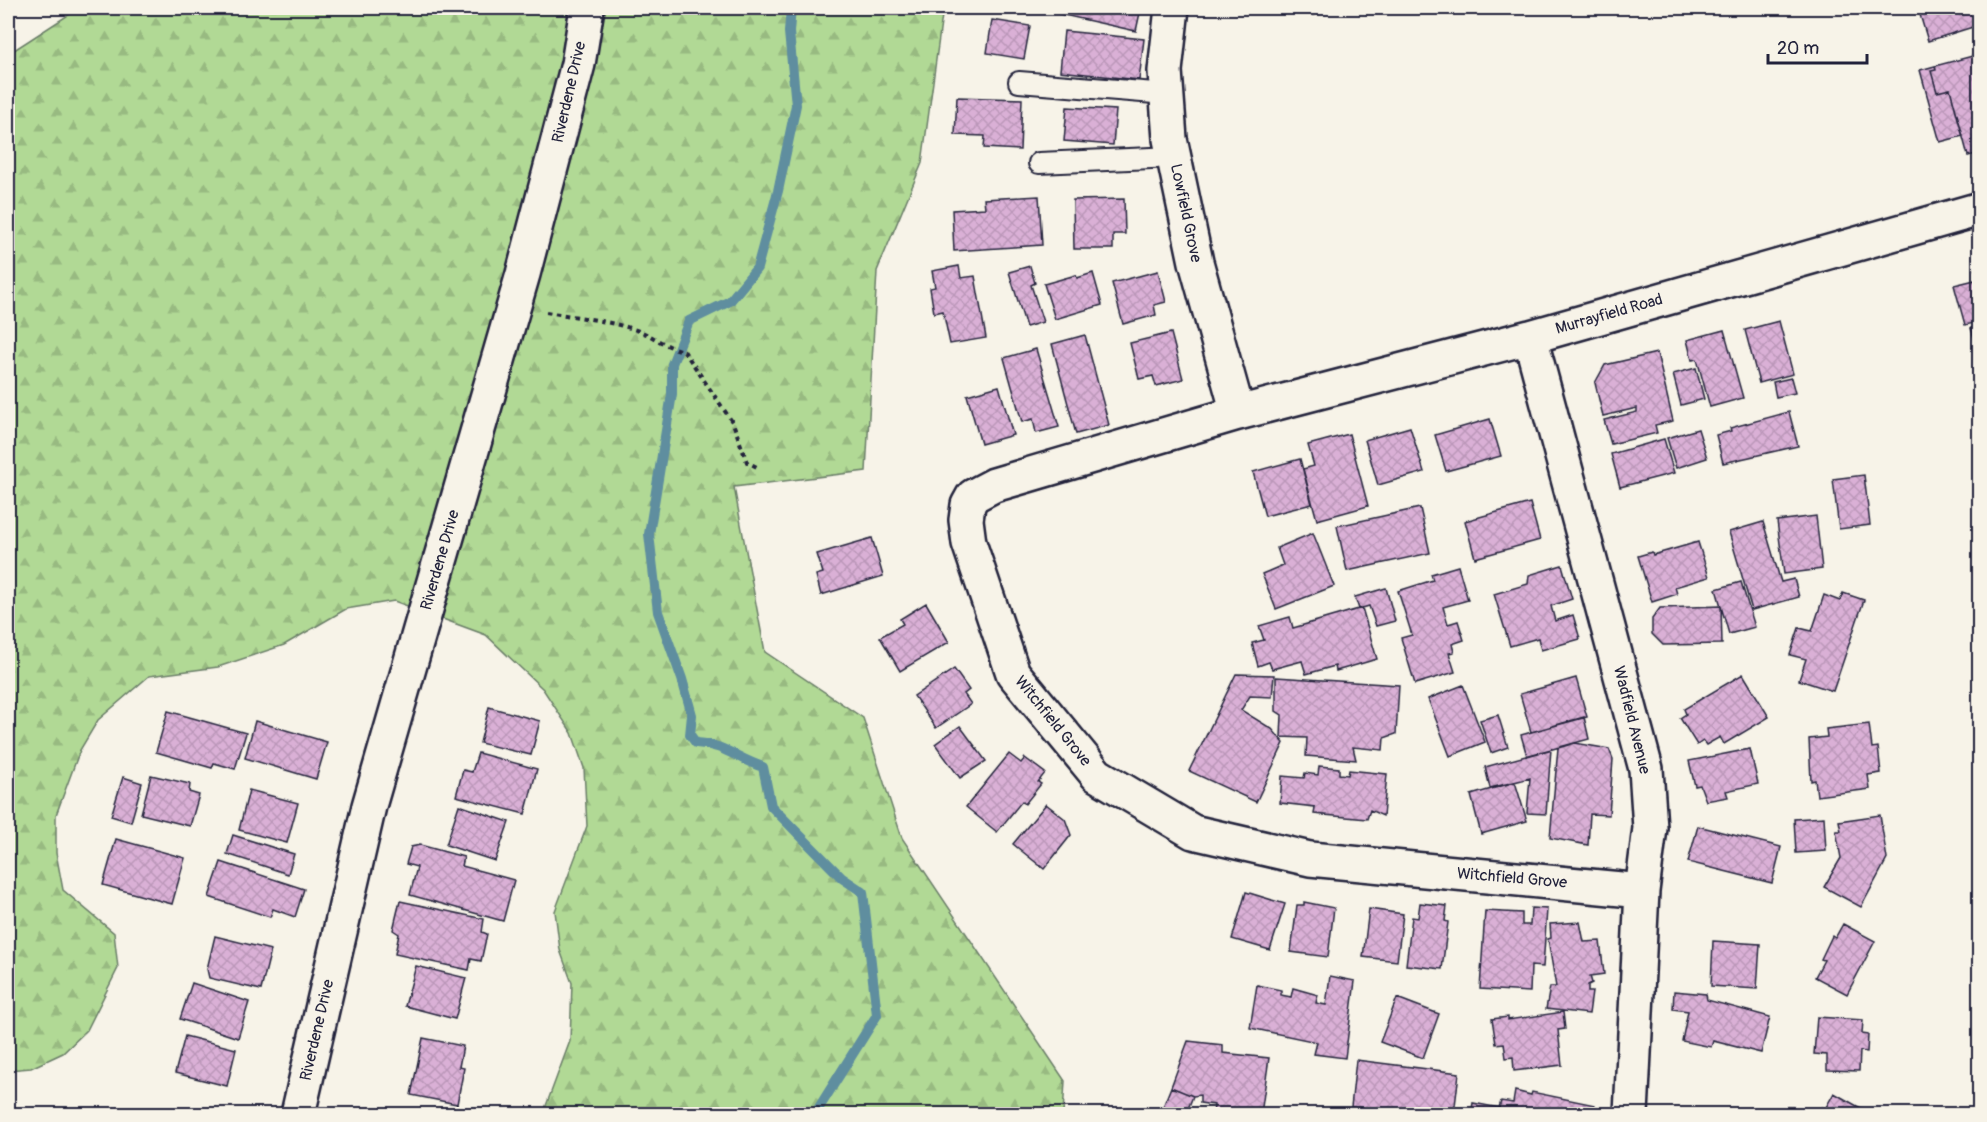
<svg xmlns="http://www.w3.org/2000/svg" width="1987" height="1122" font-family="Pangolin,sans-serif">
<defs>
<pattern id="forest-firs" width="22" height="20" patternUnits="userSpaceOnUse" patternTransform="scale(1.5)"><rect width="22" height="20" fill="#b1d995"/><path d="M5 1l3.5 6h-7zM16 11l3.5 6h-7z" fill="#98ba81"/></pattern>
<pattern id="building-cross-hatch" width="8" height="8" patternUnits="userSpaceOnUse" patternTransform="scale(1.5)"><rect width="8" height="8" fill="#dab0d6"/><path d="M0 0l8 8M0 8l8-8" fill="none" stroke="#bb97b9"/></pattern>
</defs>
<rect width="100%" height="100%" fill="#f7f3e8"/>
<filter id="ink" filterUnits="userSpaceOnUse"><feTurbulence type="fractalNoise" baseFrequency=".0167" numOctaves="2"/><feDisplacementMap in="SourceGraphic" scale="12" xChannelSelector="R" yChannelSelector="G"/><feConvolveMatrix kernelMatrix="1 2 1 2 8 2 1 2 1" color-interpolation-filters="sRGB"/></filter>
<g filter="url(#ink)">
<!-- forest -->
<path fill="url(#forest-firs)" stroke="#6a7e68" stroke-width="1.5" d="M79 8H943L922 163 877 271 866 471 734 487 765 652 863 718 902 838 1065 1081 1063 1114H543L570 1041 572 983 560 950 555 911 587 826 584 768 572 733 543 689 486 635 394 601 346 609 284 645 218 667 149 676 98 720 80 750 56 815V853L63 890 114 933 118 968 87 1030 63 1053 31 1068 8 1070V54Z"/>
<g fill="none" stroke-linecap="round" stroke-linejoin="round">
<!-- stream -->
<path stroke="#5e8e9f" stroke-width="10" d="M791 8 789 32 796 105 778 191 757 268 730 301 689 321 672 364V394L649 534 658 612 682 679 692 715 690 735 696 743C724 744 737 759 763 767L771 806 842 878 863 892 877 1015 815 1114"/>
</g>
<!-- building -->
<path fill="url(#building-cross-hatch)" stroke="#22223b" stroke-width="1.5" d="M1060 8H1141L1136 31 1059 14Z
M1311 8H1340L1313 15Z
M1918 8H1970L1976 26 1928 41Z
M992 20 1030 26 1024 59 987 53Z
M1064 31 1144 39 1139 80 1060 71Z
M1980 54V153L1968 156 1950 89 1937 92 1931 71 1936 70 1935 66Z
M1935 66 1936 70 1931 71 1937 92 1950 89 1963 136 1940 142 1920 70Z
M957 97 1022 99 1020 150 984 148 985 136 955 135Z
M1067 107 1116 110 1113 145 1064 141Z
M1039 196 1042 245 954 251 952 210 985 208 984 199Z
M1124 199 1125 234H1113V249H1074L1073 200Z
M959 266 961 278 975 276 986 338 950 344 943 311 934 313 930 288 935 287 932 271Z
M1030 266 1035 283 1031 285 1043 322 1026 327 1009 272Z
M1980 268V283L1975 269Z
M1158 271 1166 302 1154 305 1156 315 1123 324 1112 283Z
M1093 273 1102 305 1055 319 1044 284 1076 275 1077 278Z
M1975 280 1980 296V322L1965 325 1954 285Z
M1779 321 1793 374 1759 383 1745 330Z
M1980 326V347L1977 348 1971 328Z
M1724 330 1743 398 1710 407 1697 359 1692 360 1687 340Z
M1171 333 1183 379 1156 386 1153 376 1139 379 1130 343Z
M1085 335 1109 425 1076 434 1052 344Z
M1036 349 1059 427 1036 433 1033 419 1022 422 1004 358Z
M1657 353 1673 421 1655 425 1657 433 1611 444 1604 420 1637 412V408L1603 416 1595 383 1605 365Z
M1696 368 1704 399 1681 405 1673 374Z
M1791 378 1795 393 1776 397 1773 382Z
M999 386 1013 435 981 444 967 395Z
M1789 412 1798 446 1723 463 1716 435 1731 431 1730 428Z
M1490 419 1501 456 1446 471 1435 435Z
M1410 427 1424 472 1378 485 1365 440Z
M1698 429 1707 458 1676 468 1667 438Z
M1349 434 1368 506 1317 520 1303 469 1314 466 1308 445Z
M1664 439 1674 473 1620 487 1611 454Z
M1300 459 1312 504 1265 516 1253 472Z
M1864 475 1870 525 1839 529 1833 479Z
M1530 503 1540 540 1475 558 1465 521Z
M1420 508 1430 553 1347 571 1337 526Z
M1816 516 1822 569 1784 574 1777 521Z
M1763 522 1781 582 1794 579 1799 597 1752 610 1729 532Z
M1313 533 1334 586 1276 609 1262 574 1283 565 1277 548Z
M872 538 883 576 821 595 816 575 823 573 817 554Z
M1698 542 1709 577 1675 587 1677 594 1652 602 1638 556 1652 552 1653 555Z
M1562 565 1572 599 1551 606 1555 621 1573 615 1580 639 1541 650 1538 638 1510 646 1494 594 1528 584 1529 575Z
M1458 566 1468 600 1443 607 1448 624 1458 621 1464 640 1452 644 1454 652 1449 653 1455 672 1415 684 1401 638 1412 635 1398 591 1433 580 1431 574Z
M1741 582 1755 627 1729 634 1716 589Z
M1386 588 1395 621 1376 626 1369 606 1359 609 1355 597Z
M1843 593 1864 600 1833 691 1799 680 1806 659 1790 655 1799 628 1812 631 1824 595 1840 601Z
M926 603 949 642 900 671 880 637 903 624 900 619Z
M1721 606 1722 644 1663 645 1652 634V619L1660 608Z
M1362 608 1377 659 1336 671 1335 666 1306 674 1302 661 1272 669 1269 662 1258 666 1252 643 1264 640 1259 626 1290 617 1293 628Z
M954 669 969 690 964 694 971 704 936 728 914 696Z
M1236 674 1274 675 1272 697 1250 696 1241 710 1272 729 1284 743 1256 802 1189 771Z
M1743 674 1769 717 1724 744 1720 737 1706 745 1703 741 1697 745 1680 718 1686 714 1684 709Z
M1276 677 1399 685 1396 734 1384 738 1383 750 1353 747 1356 760 1306 756 1307 738 1281 737 1282 715 1276 711Z
M1576 678 1587 717 1531 732 1520 694Z
M1463 685 1485 742 1450 756 1428 699Z
M489 707 540 721 531 755 480 743Z
M168 711 246 733 235 769 214 763 212 768 156 752Z
M1498 715 1508 747 1491 753 1480 720Z
M1584 717 1589 739 1527 756 1521 735Z
M255 721 327 742 316 779 245 758Z
M1869 724 1872 748 1878 747 1881 773 1868 775 1870 789 1817 796 1815 780 1811 781 1809 739 1827 737 1826 729Z
M960 726 986 761 960 778 935 744Z
M1575 743 1609 749 1613 759 1609 815 1590 814 1588 845 1550 838 1558 748Z
M1551 749 1546 814 1527 813 1530 778 1490 788 1485 767Z
M1750 749 1758 784 1726 791 1728 797 1706 801 1700 785 1695 786 1689 761Z
M478 753 537 769 525 814 456 796 463 770 472 772Z
M1009 754 1021 763 1025 758 1045 773 1038 782 1041 784 1025 804 1022 801 997 832 966 807Z
M1319 766 1339 768V774L1348 775 1349 770 1387 774 1383 816 1370 810 1367 819 1314 814 1315 807 1280 803 1282 776 1304 778 1305 773 1318 775Z
M151 775 190 784 189 792 199 795 190 826 141 814Z
M123 777 142 783 131 822 111 816Z
M1515 782 1527 821 1481 834 1471 795Z
M249 790 298 803 287 843 239 830Z
M1046 804 1065 819 1071 835 1044 869 1013 844Z
M459 805 509 822 495 861 446 845Z
M1880 815 1887 859 1861 907 1824 887 1841 858 1836 831H1841L1839 821Z
M1824 817 1826 851 1796 853 1794 819Z
M1698 826 1781 847 1772 883 1688 862Z
M233 835 294 854 288 874 227 854Z
M116 839 185 858 172 904 103 885Z
M420 845 464 857 462 866 514 880 503 921 410 895 417 867 406 864 411 847Z
M221 862 304 889 295 917 273 909 270 917 209 897Z
M1246 892 1285 904 1270 950 1232 939Z
M400 901 484 919 482 932 487 934 481 961 471 959 469 970 395 954 399 934 393 930Z
M1304 902 1334 908 1328 957 1291 952 1297 905H1304Z
M1420 903 1447 906 1445 921 1448 922 1442 969 1406 965 1412 917 1418 918Z
M1531 908 1547 909 1543 967 1531 966 1530 992 1480 989 1485 911 1522 913V925H1530Z
M1369 909 1403 914 1397 961 1363 957Z
M1580 922 1584 942 1600 941 1604 974 1590 976 1592 983 1588 985V992H1592L1589 1014 1546 1009 1550 987H1556L1548 939 1551 938 1550 924Z
M1843 924 1875 941 1847 994 1815 977 1824 960 1821 959 1832 936 1835 938Z
M215 936 271 950 261 990 209 978 207 969Z
M1713 941 1760 944 1757 989 1711 986Z
M416 966 466 978 455 1019 405 1006Z
M1330 976 1355 981 1345 1058 1314 1054 1317 1042 1250 1028 1257 985 1281 990V995L1291 997 1293 988 1318 995 1316 1003 1326 1005Z
M192 983 249 1002 238 1038 180 1019Z
M1674 991 1706 994 1707 1000 1770 1017 1761 1053 1713 1041 1711 1047 1682 1041 1688 1011 1673 1009Z
M1397 998 1439 1014 1423 1058 1380 1042Z
M1563 1012 1565 1029 1558 1030 1562 1065 1514 1071 1513 1057 1506 1058 1504 1043 1496 1044 1492 1019 1508 1017V1020Z
M1817 1017 1863 1020 1862 1034 1868 1035 1867 1052 1860 1051 1859 1071 1827 1070V1055L1814 1054Z
M185 1036 236 1049 227 1086 175 1073Z
M423 1038 463 1046 459 1067 464 1068 457 1104 411 1095Z
M1188 1041 1223 1045V1053L1269 1058 1261 1114H1213L1214 1105 1200 1103V1095L1193 1096 1171 1087Z
M1356 1060 1459 1073 1454 1114H1387V1112L1351 1107Z
M1171 1087 1193 1096 1186 1114H1160Z
M1515 1091 1531 1095 1532 1092 1595 1105 1593 1114H1471L1473 1103 1499 1108 1501 1101 1513 1103Z
M1834 1093 1857 1106 1873 1114H1818L1822 1107 1825 1109Z
M1781 1107 1807 1108 1806 1114H1781Z
M1694 1112 1740 1114H1694Z"/>
<g fill="none" stroke-linecap="round" stroke-linejoin="round">
<defs>
<path id="lane" d="M1019 82 1167 94
M1039 163 1174 157"/>
<path id="street" d="M1172 8 1165 71 1170 139 1196 262 1238 413
M1530 337 1646 769 1650 828 1642 891 1631 1114
M1642 891 1310 859 1193 832 1097 775 1013 673 969 543 966 520 968 505 973 496 994 485 1238 413 1530 337 1980 209
M298 1114 369 806 523 274 578 64 587 8"/>
</defs>
<!-- lane casing -->
<use href="#lane" stroke="#22223b" stroke-width="24"/>
<!-- street casing -->
<use href="#street" stroke="#22223b" stroke-width="38"/>
<!-- path -->
<path stroke="#22223b" stroke-width="4" stroke-dasharray="4.5 4.5" stroke-linecap="butt" d="M546 312C577 317 612 321 642 332 656 338 668 348 684 351L733 423 747 462 757 467"/>
<!-- lane -->
<use href="#lane" stroke="#f7f3e8" stroke-width="20"/>
<!-- street -->
<use href="#street" stroke="#f7f3e8" stroke-width="33"/>
</g>
</g>
<g text-anchor="middle" dominant-baseline="central" stroke-width="6" stroke-linejoin="round" paint-order="stroke">
<!-- street labels -->
<g font-size="16" fill="#22223b" stroke="#f7f3e8">
<text transform="translate(569 92) rotate(-77)">Riverdene Drive</text>
<text transform="translate(1186 213) rotate(78)">Lowfield Grove</text>
<text transform="translate(1609 314) rotate(-16)">Murrayfield Road</text>
<text transform="translate(440 560) rotate(-74)">Riverdene Drive</text>
<text transform="translate(1632 720) rotate(76)">Wadfield Avenue</text>
<text transform="translate(1053 721) rotate(51)">Witchfield Grove</text>
<text transform="translate(1512 878) rotate(5)">Witchfield Grove</text>
<text transform="translate(317 1030) rotate(-77)">Riverdene Drive</text>
</g>
</g>
<!-- margin -->
<rect width="1987" height="1122" fill="none" stroke="#f7f3e8" stroke-width="30"/>
<rect x="15" y="15" width="1957" height="1092" fill="none" stroke="#22223b" stroke-width="2" filter="url(#ink)"/>
<!-- scale -->
<path d="M1768 54v9h99v-9" fill="none" stroke="#22223b" stroke-width="3"/>
<text x="1777" y="54" font-size="18" fill="#22223b" stroke="#f7f3e8" stroke-width="4.5" paint-order="stroke">20 m</text>
</svg>
